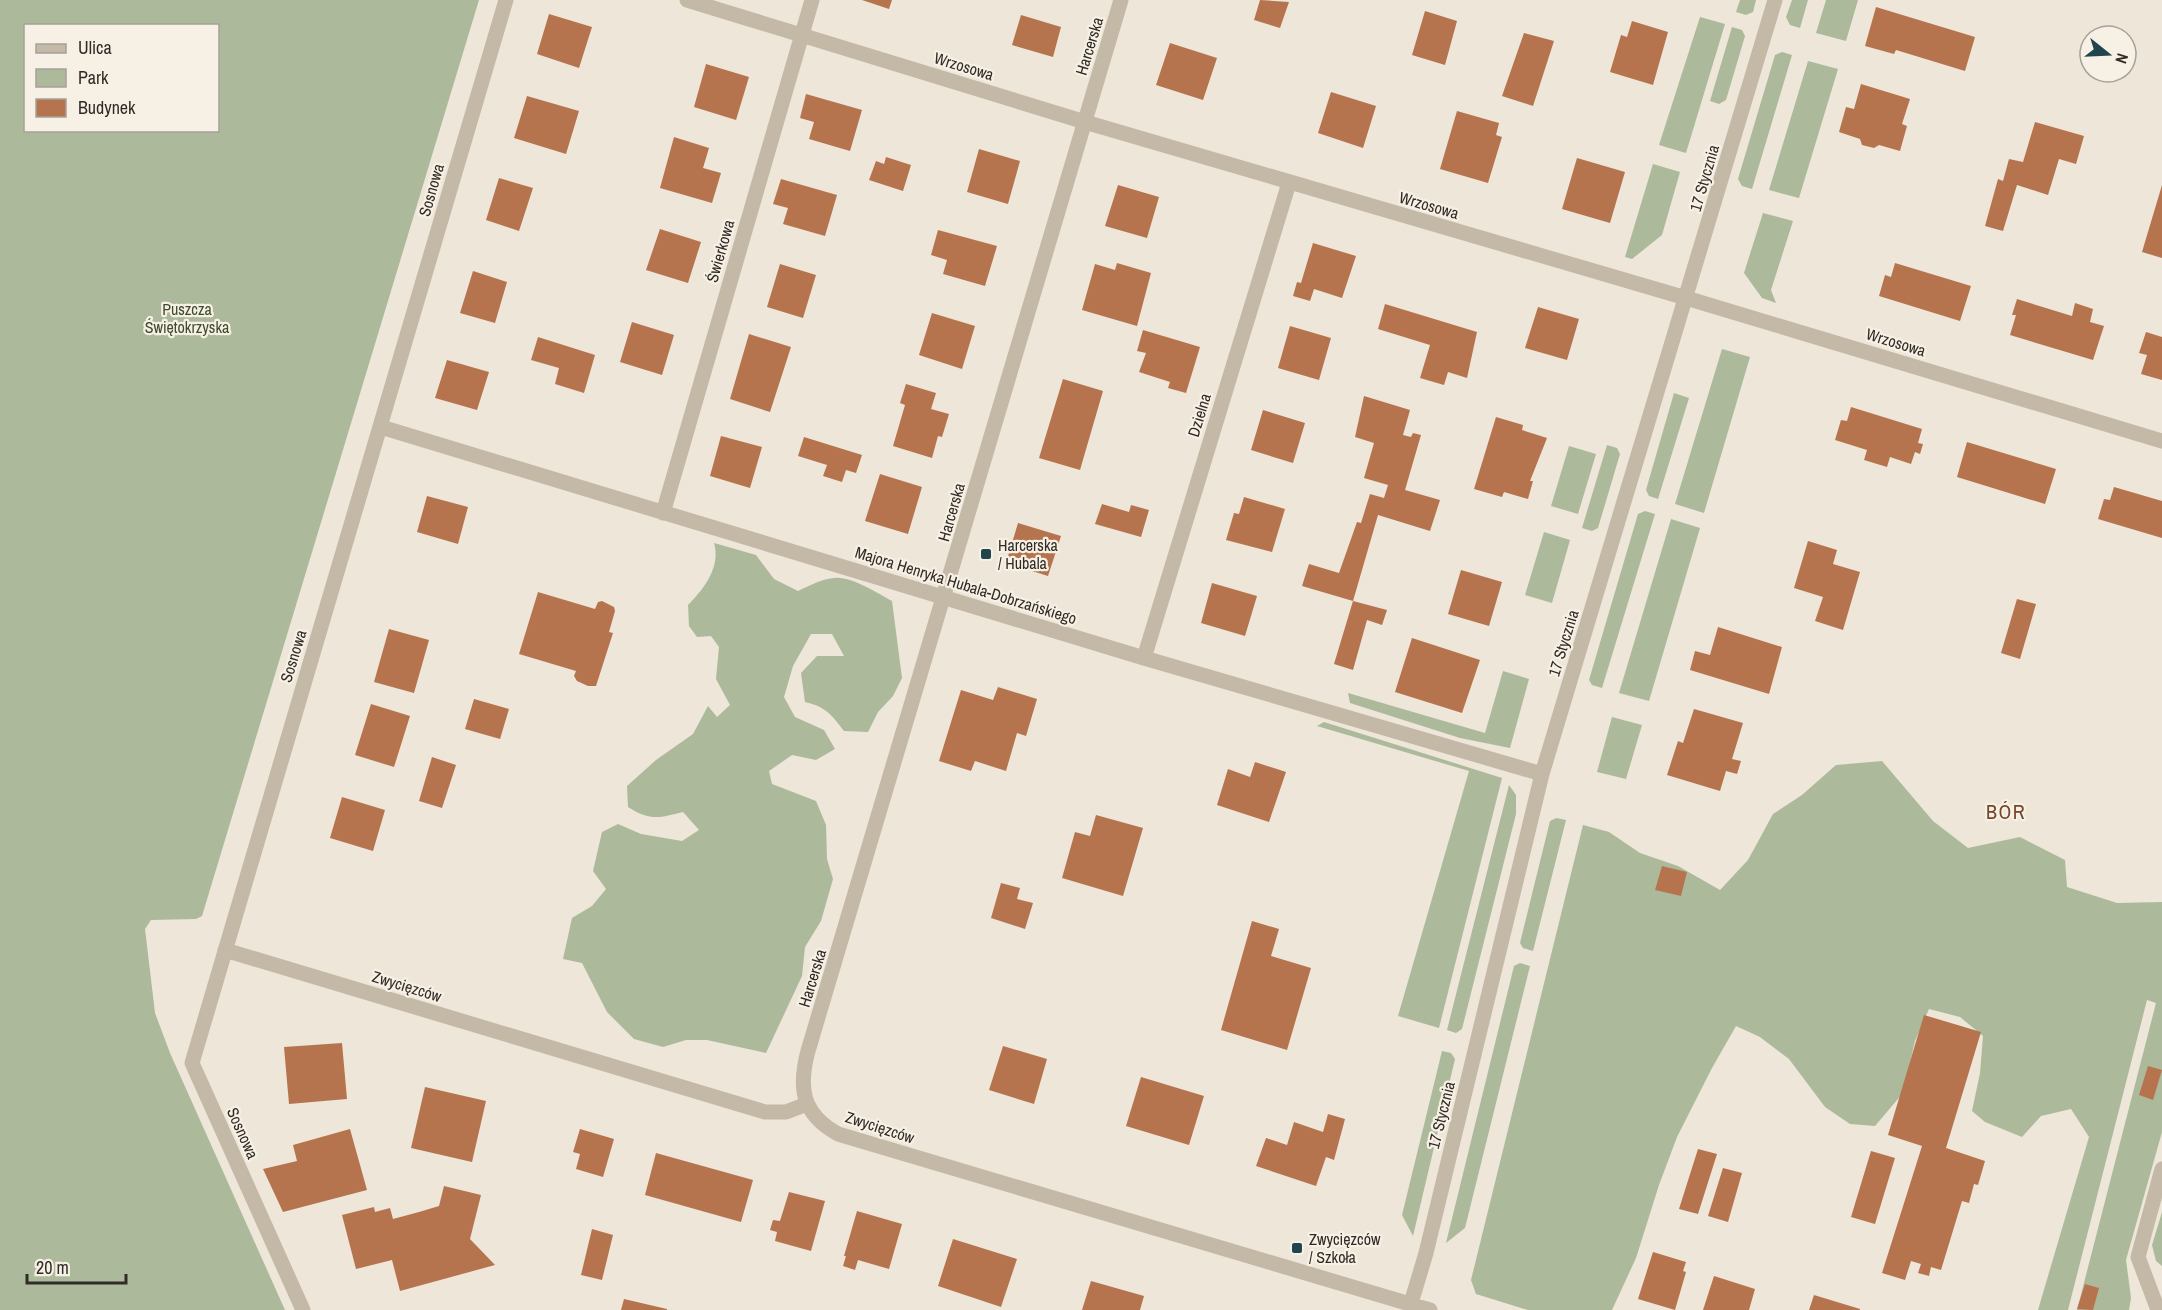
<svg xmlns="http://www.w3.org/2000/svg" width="2162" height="1310" font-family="'Archivo Narrow',sans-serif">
<rect width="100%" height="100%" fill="#ede6d9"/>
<!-- green -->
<path fill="#acba9b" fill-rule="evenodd" d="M0 0H479L202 916 196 919 151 920 145 929 155 1013 170 1053 285 1310H0ZM26 26H218V130H26Z
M1740 0H1756L1753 12 1746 15 1736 12Z
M1792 0H1808L1800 28 1790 25 1786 17Z
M1826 0H1858L1846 41 1816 33Z
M1700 17 1725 24 1686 153 1659 145Z
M1732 27 1742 30 1745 36 1726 100 1719 104 1710 101Z
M1782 52 1792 55 1752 189 1742 186 1738 179 1775 55Z
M1808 61 1838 69 1799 198 1769 190Z
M1653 164 1680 172 1662 235 1632 259 1625 257Z
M1763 213 1793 221 1771 290 1776 303 1762 298 1744 273Z
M1722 349 1750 357 1704 513 1675 504Z
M1674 393 1689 398 1658 499 1649 496 1646 490Z
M1607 445 1617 448 1620 454 1598 528 1592 531 1582 528Z
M1569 446 1596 454 1578 514 1551 506Z
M1645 511 1655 514 1602 688 1592 685 1589 680 1638 514Z
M1671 519 1700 528 1649 701 1619 693Z
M1544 532 1570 540 1552 603 1525 595Z
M714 543 756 555 774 579 798 591C809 586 821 579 834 578 851 576 877 593 892 601L902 678 893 696 878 712 868 732 844 731C831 714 826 707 805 702L801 673 817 656H844L832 634H811L793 666 784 697 795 717 824 730 835 749 816 760 792 755 769 771 772 784 816 801 826 825 827 859 833 879 821 921 805 947 802 976 766 1053 707 1040H686L663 1047 634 1039 607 1012 582 963 563 959 572 918 592 906 606 889 593 871 602 832 618 824 641 834 682 841 699 830 683 812C659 818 650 821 628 807L627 786 656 760 693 734 708 706 717 717 730 705 716 679 719 647 711 636 697 637 689 626 688 605C704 589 721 567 714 543Z
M1503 671 1529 679 1510 748 1460 738 1350 703 1348 693 1485 733Z
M1612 717 1642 725 1626 779 1597 772Z
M1324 722 1502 778 1439 1028 1398 1016 1469 771 1317 726Z
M1882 761 1933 821 1968 848 2020 837 2065 860 2067 887 2117 903 2162 902V1132L2126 1260 2131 1298 2129 1310H2077L2156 1003 2147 1000 2068 1310H2038L2089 1137 2071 1109 2041 1116 2022 1137 1985 1122 1972 1111 1980 1073 1983 1036 1960 1017 1929 1009 1915 1041 1903 1093 1875 1126 1850 1124 1825 1107 1789 1059 1760 1037 1736 1026 1712 1068 1677 1137 1659 1185 1636 1258 1612 1310H1528L1476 1294 1471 1280 1583 825 1609 832 1640 853 1678 866 1720 890 1748 860 1773 814 1802 795 1836 765Z
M1509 785 1516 795V814L1462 1029 1456 1033 1447 1030Z
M1556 818 1566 820 1533 951 1523 948 1520 943 1550 821Z
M1520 963 1530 966 1465 1228 1446 1243 1514 966Z
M1442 1051 1451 1053 1455 1059 1413 1236 1402 1215Z
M2162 1212V1266L2156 1261 2152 1245Z"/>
<!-- building -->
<path fill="#b6744e" d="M862 0H892L889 9Z
M1260 0 1289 2 1280 28 1254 20Z
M1876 7 1975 37 1965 71 1896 50 1894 54 1865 46Z
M1425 11 1457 21 1445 65 1412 55Z
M549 14 592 27 579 68 537 54Z
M1021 15 1061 27 1053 57 1012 45Z
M1632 21 1668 32 1653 85 1610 72 1621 35 1627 37Z
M1524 33 1554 41 1533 106 1502 96Z
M1170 43 1217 58 1203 100 1156 85Z
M706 64 749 77 736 120 694 107Z
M1861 84 1910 99 1902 124 1907 126 1900 151 1879 145 1874 148 1862 145 1860 139 1839 132 1846 107 1854 109Z
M1331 92 1376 106 1363 148 1318 133Z
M806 94 862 110 850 151 809 139 814 122 800 118Z
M527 96 579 111 566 154 514 138Z
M1457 111 1499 123 1496 135 1502 137 1488 183 1440 169Z
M2035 122 2084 136 2076 164 2059 159 2048 195 2017 185 2003 231 1985 226 1998 179 2003 181 2009 159 2023 162Z
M674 137 709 148 703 168 721 173 712 203 660 188Z
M979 149 1020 161 1008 204 967 192Z
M886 157 911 165 903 191 869 180 876 161 884 164Z
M1577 158 1625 172 1610 223 1562 209Z
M499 178 533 188 519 231 486 220Z
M781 179 837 195 825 236 783 224 788 208 773 204Z
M1118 185 1159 197 1147 238 1105 226Z
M2162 185V258L2142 252Z
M660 229 701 242 688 283 646 270Z
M938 230 997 246 985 286 943 274 947 260 931 255Z
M1313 243 1356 256 1342 298 1314 289 1310 301 1293 296 1297 282 1301 283Z
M1117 263 1151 273 1137 326 1082 310 1095 264 1115 270Z
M1895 263 1971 286 1960 321 1879 296 1885 275 1891 277Z
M780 264 816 275 803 318 767 307Z
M473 271 507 282 495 323 460 313Z
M2017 299 2072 316 2075 303 2093 309 2090 322 2104 326 2093 360 2010 335 2016 315H2012Z
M1385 304 1477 332 1467 378 1448 372 1444 385 1420 378 1430 345 1378 329Z
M1538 307 1579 319 1567 360 1525 348Z
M932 313 975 326 962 369 919 355Z
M632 322 674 335 662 375 620 362Z
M1290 326 1331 338 1319 380 1278 368Z
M1143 330 1200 347 1186 393 1168 388 1170 382 1139 372 1146 353 1137 351Z
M2146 332 2162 337V380L2141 374 2147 355 2139 353Z
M749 334 791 347 770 412 730 399Z
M538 337 595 355 584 393 555 384 559 368 531 360Z
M447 360 489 372 477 410 435 398Z
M1063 379 1103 391 1080 470 1039 458Z
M906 384 936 393 931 409 949 414 942 437 938 436 932 458 893 446 905 405 900 403Z
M1364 396 1410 410 1403 435 1411 437 1413 433 1421 435 1405 490 1440 500 1430 531 1378 515 1353 601 1387 610 1382 625 1367 620 1353 670 1334 664 1353 601 1302 586 1309 564 1339 573 1357 522 1361 523 1370 494 1384 498 1388 485 1364 478 1374 443 1355 437Z
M1851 407 1922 429 1918 443 1923 444 1920 454 1915 452 1911 464 1890 457 1887 467 1864 460 1867 450 1835 440 1841 420 1847 421Z
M1263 410 1305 423 1293 463 1251 450Z
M1496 417 1523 425 1522 430 1547 438 1530 481H1533L1528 499 1504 492 1502 497 1474 489Z
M721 436 762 447 750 488 710 476Z
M804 437 862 455 856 473 846 470 842 482 823 476 827 465 798 456Z
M1967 442 2056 469 2045 504 1957 477Z
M880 474 922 487 908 534 865 521Z
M2114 487 2162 501V538L2098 519 2104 499 2110 500Z
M427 496 468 507 458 544 417 532Z
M1244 497 1285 509 1272 552 1226 540 1234 513 1239 514Z
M1102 504 1129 512 1131 505 1149 510 1141 537 1095 524Z
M1018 523 1061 536 1048 576 1006 563Z
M1808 541 1837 550 1833 564 1860 572 1843 630 1815 621 1823 597 1794 588Z
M1461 570 1502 582 1489 626 1448 614Z
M1212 583 1257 596 1245 636 1201 623Z
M538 592 595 609 598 602 602 601 614 607 615 611 609 632 613 633 596 686H588L577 681 574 676 576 671 519 654Z
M2017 599 2036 604 2020 659 2001 653Z
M1718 627 1782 647 1769 694 1690 670 1695 651 1710 655Z
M389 629 429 640 414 693 374 682Z
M1412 638 1480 660 1462 713 1395 692Z
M998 687 1037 699 1026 736 1017 733 1006 771 975 761 971 771 939 761 961 690 993 700Z
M474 699 509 709 500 739 465 729Z
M371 704 410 716 394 767 355 755Z
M1694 709 1743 723 1732 759 1741 761 1737 774 1726 771 1720 791 1667 775 1678 741 1683 743Z
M432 757 456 765 442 808 419 801Z
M1255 762 1286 772 1269 822 1217 805 1228 769 1250 777Z
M342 797 385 810 373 851 330 838Z
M1096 815 1143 828 1123 896 1062 878 1075 832 1090 836Z
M1662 866 1687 872 1681 896 1655 890Z
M1001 883 1020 888 1017 899 1033 903 1025 929 991 918Z
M1252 921 1279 929 1271 956 1311 968 1287 1050 1221 1030Z
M1924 1015 1981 1032 1946 1148 1985 1161 1978 1185 1974 1184 1969 1203 1962 1201 1941 1270 1931 1267 1929 1276 1918 1273 1921 1264 1911 1261 1905 1280 1882 1273 1922 1146 1888 1135Z
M342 1043 347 1099 289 1104 284 1047Z
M1003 1046 1047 1059 1034 1104 989 1090Z
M2148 1066 2162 1070 2153 1100 2139 1095Z
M1141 1077 1204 1096 1189 1145 1126 1126Z
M425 1087 486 1101 472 1162 411 1148Z
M1328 1114 1345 1119 1334 1160 1326 1157 1316 1186 1256 1166 1266 1138 1287 1145 1294 1122 1323 1132Z
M350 1129 367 1190 283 1212 263 1169 297 1161 293 1145Z
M580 1129 614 1139 603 1177 576 1169 580 1154 573 1152Z
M1698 1149 1717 1154 1698 1214 1679 1209Z
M1871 1151 1895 1158 1875 1224 1851 1217Z
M656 1153 753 1180 741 1222 645 1195Z
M1723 1168 1742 1173 1728 1222 1708 1216Z
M444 1186 481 1195 470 1239 495 1265 400 1291 392 1260 356 1269 342 1215 374 1207 375 1212 390 1208 393 1219 419 1212 439 1206Z
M789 1192 825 1201 811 1251 775 1241 777 1232 770 1230 773 1220 780 1221Z
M857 1211 902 1224 889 1269 858 1260 855 1270 843 1266 846 1256H844Z
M592 1229 613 1235 602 1280 581 1275Z
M953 1239 1017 1259 1001 1307 938 1286Z
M1653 1252 1686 1262 1683 1271 1686 1272 1675 1310 1638 1299Z
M1714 1276 1755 1289 1749 1310H1703Z
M1091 1281 1144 1296 1140 1310H1082Z
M2085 1284 2099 1288 2093 1310 2077 1309Z
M1814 1295 1860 1309V1310H1809Z
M624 1299 667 1309V1310H621Z"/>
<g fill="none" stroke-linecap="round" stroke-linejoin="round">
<!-- minor -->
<path stroke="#c4b8a7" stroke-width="15" d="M687 0 1085 122 1686 298 2162 441
M1121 0 808 1051C798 1088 802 1114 838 1134L1430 1310
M381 427 1144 658 1542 774
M663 513 812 0
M1144 658 1289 183
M225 950 765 1112H786L807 1104
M303 1310 192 1063 506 0
M1409 1310 1426 1253 1542 774 1775 0
M2158 1310 2138 1257 2162 1169"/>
</g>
<!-- markers -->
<g fill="#21454d" stroke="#f6f0e5" stroke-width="2">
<rect x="980" y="548" width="12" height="12" rx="3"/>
<rect x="1291" y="1242" width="12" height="12" rx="3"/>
</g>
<g text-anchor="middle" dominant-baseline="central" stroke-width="4.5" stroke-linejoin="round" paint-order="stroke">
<!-- street labels -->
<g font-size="16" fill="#312b26" stroke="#f6f0e5">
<text transform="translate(1089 46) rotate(-73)">Harcerska</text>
<text transform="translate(964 66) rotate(17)">Wrzosowa</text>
<text transform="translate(1704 178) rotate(-74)">17 Stycznia</text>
<text transform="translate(431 190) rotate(-74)">Sosnowa</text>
<text transform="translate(1429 205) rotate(16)">Wrzosowa</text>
<text transform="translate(720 251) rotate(-74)">Świerkowa</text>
<text transform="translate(1896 342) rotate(17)">Wrzosowa</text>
<text transform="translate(1199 415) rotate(-73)">Dzielna</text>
<text transform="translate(951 512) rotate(-74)">Harcerska</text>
<text transform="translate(966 585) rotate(17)">Majora Henryka Hubala-Dobrzańskiego</text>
<text transform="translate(1563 643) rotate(-73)">17 Stycznia</text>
<text transform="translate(293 656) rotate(-73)">Sosnowa</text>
<text transform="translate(812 978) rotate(-73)">Harcerska</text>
<text transform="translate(407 986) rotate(17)">Zwycięzców</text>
<text transform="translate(1441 1115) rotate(-76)">17 Stycznia</text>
<text transform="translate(880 1127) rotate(18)">Zwycięzców</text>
<text transform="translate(243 1133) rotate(66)">Sosnowa</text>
</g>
<!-- park labels -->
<g font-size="16" fill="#3d4c2d" stroke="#f6f0e5">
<text x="187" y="309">Puszcza<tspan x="187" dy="18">Świętokrzyska</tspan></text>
</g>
<!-- poi labels -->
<g font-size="16" fill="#312b26" stroke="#f6f0e5" text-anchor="start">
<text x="998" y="545">Harcerska<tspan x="998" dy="18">/ Hubala</tspan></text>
<text x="1309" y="1239">Zwycięzców<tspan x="1309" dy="18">/ Szkoła</tspan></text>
</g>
<!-- quarter labels -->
<g font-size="20" letter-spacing="1.5" fill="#76452a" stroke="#f6f0e5">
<text x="2006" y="811">BÓR</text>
</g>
</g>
<!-- legend -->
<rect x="24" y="24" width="195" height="108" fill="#f6f0e5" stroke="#a7a199" stroke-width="1.5"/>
<rect x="36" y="44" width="30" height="9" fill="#c4b8a7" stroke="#a7a199" stroke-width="1.5"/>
<text x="78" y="54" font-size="18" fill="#312b26">Ulica</text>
<rect x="36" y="69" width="30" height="18" fill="#acba9b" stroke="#a7a199" stroke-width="1.5"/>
<text x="78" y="84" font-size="18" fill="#312b26">Park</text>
<rect x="36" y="99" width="30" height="18" fill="#b6744e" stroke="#a7a199" stroke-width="1.5"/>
<text x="78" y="114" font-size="18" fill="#312b26">Budynek</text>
<!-- north arrow -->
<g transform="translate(2108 54) rotate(108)"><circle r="28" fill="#f6f0e5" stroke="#a7a199" stroke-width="1.5"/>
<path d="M0-4.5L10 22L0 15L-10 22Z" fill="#21454d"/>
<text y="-9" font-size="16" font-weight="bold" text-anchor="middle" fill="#312b26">N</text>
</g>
<!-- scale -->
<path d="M27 1274v9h99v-9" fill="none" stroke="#312b26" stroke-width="3"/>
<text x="36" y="1274" font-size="18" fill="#312b26" stroke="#f6f0e5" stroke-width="4.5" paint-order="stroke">20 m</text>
</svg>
